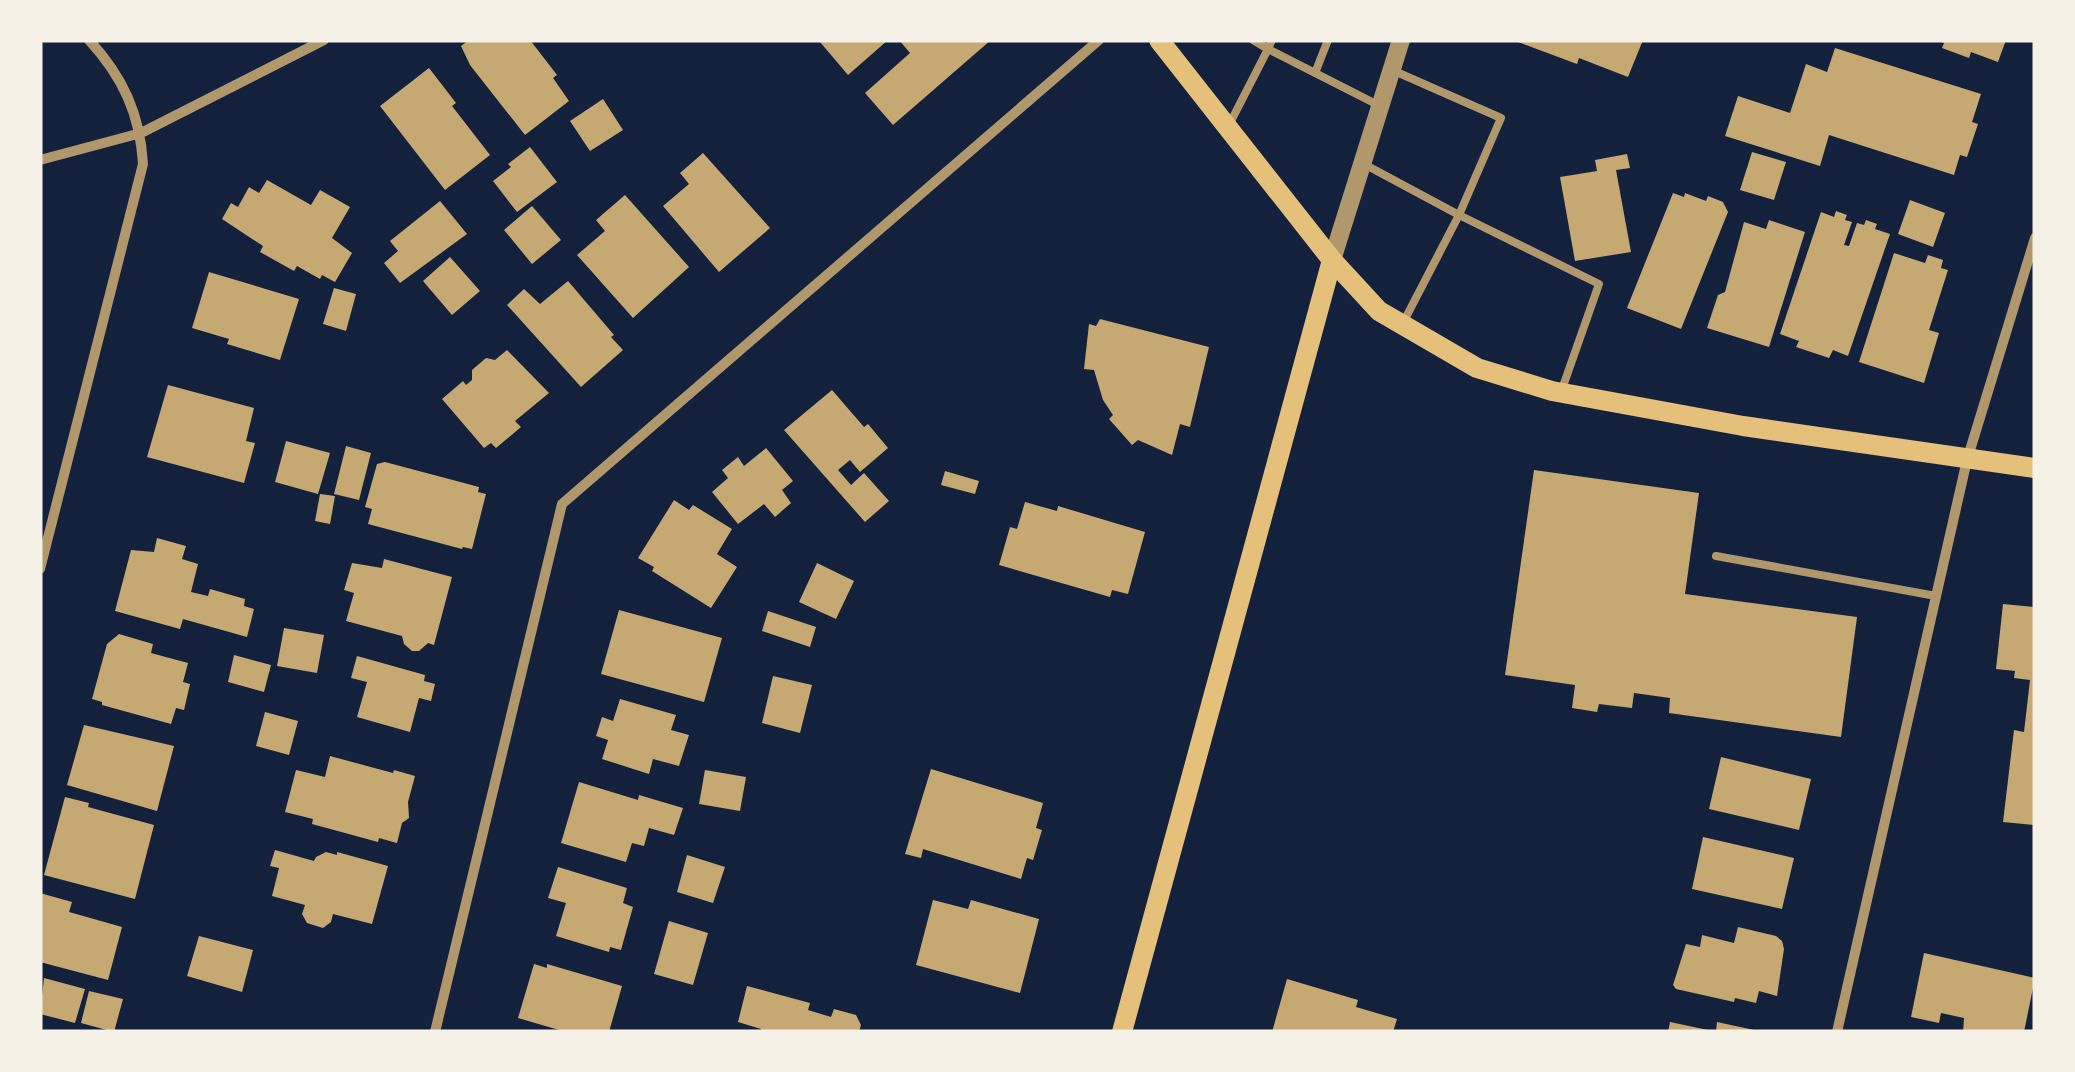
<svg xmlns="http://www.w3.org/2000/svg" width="2075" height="1072" font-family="'IBM Plex Sans',sans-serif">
<rect width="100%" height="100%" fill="#14213d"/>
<!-- building -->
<path fill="#c6a872" d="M469 40H530L557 75 553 78 569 101 525 135 470 65 461 46Z
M822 40H888L848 75 820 42Z
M899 40H991L893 125 865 93 910 53Z
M1513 40H1643L1628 77 1579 58 1577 64Z
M1937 40H2006L1998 62 1971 52 1969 58 1942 48 1944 43Z
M1835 48 1981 94 1972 122 1978 124 1967 157 1960 155 1954 175 1829 135 1820 166 1725 136 1738 96 1790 113 1806 64 1827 72Z
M429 68 456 103 452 106 490 155 445 190 380 106Z
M603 99 623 130 590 151 570 121Z
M530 147 557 182 517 212 493 181 511 167 508 164Z
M1752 152 1786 162 1774 200 1740 190Z
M703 153 770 228 719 272 663 206 689 184 680 173Z
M1627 154 1630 168 1616 170 1631 252 1575 261 1560 177 1597 171 1595 160Z
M267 180 311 205 320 190 350 207 332 238 352 253 335 282 322 275 320 279 297 266 294 271 260 252 263 246 222 219 231 203 238 207 249 187 259 193Z
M1673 193 1684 197 1685 193 1706 201 1708 196 1723 202 1728 212 1681 329 1627 308Z
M625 195 689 267 633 318 577 255 605 231 596 220Z
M1910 200 1945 213 1933 247 1898 234Z
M440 201 467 234 400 283 384 263 398 251 390 241Z
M532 206 561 240 532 264 504 230Z
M1836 211 1847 215 1845 220 1852 222 1844 245 1849 246 1857 223 1864 225 1866 220 1877 224 1875 229 1890 234 1848 356 1833 350 1829 358 1796 347 1799 341 1780 334 1821 212 1834 217Z
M1769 220 1805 232 1769 347 1707 328 1718 295 1725 292 1744 222 1766 229Z
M1894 253 1925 263 1928 255 1943 260 1941 268 1948 270 1929 330 1939 333 1924 383 1859 362Z
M450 257 480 291 452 315 423 281Z
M209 272 299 299 280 360 227 344 229 339 192 328Z
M568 281 614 335 611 337 623 350 581 387 507 305 524 289 540 304Z
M334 288 356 294 346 331 323 324Z
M1100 319 1209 347 1190 427 1180 424 1172 455 1138 440 1132 445 1109 419 1113 415 1103 400 1094 370 1084 369 1089 324 1096 326Z
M507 350 549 393 515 421 521 427 496 448 491 443 484 448 442 399 463 381 466 385 472 380V370L486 358 495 360Z
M168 385 254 408 246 441 255 443 244 483 147 457Z
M832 390 864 427 868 424 888 448 860 472 850 460 838 470 851 485 864 473 889 501 865 522 784 430Z
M286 441 330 453 318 494 275 482Z
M346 446 371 453 359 500 334 494Z
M766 448 793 481 782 490 791 503 775 517 764 504 738 524 712 492 728 478 722 470 738 457 744 466Z
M385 462 479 487 478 492 486 494 472 549 463 547 462 549 368 524 372 509 365 507 377 464Z
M1534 470 1699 493 1685 594 1857 617 1841 737 1669 713 1670 698 1634 693 1632 708 1599 704 1597 712 1572 708 1575 685 1505 675Z
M945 471 979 481 975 494 941 485Z
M320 494 335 496 330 524 315 521Z
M674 500 689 510 693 505 732 529 717 554 737 567 711 608 652 571 654 567 638 558Z
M1025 502 1057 511 1058 506 1145 532 1128 594 1112 590 1110 597 999 565 1010 527 1017 529Z
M157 538 186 546 182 559 198 564 191 592 208 596 210 589 245 599 244 606 254 609 247 637 183 619 180 629 115 611 131 550 154 552Z
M384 559 452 577 434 645 428 643 419 651H412L404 644 402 636 346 621 354 593 344 590 352 563 382 568Z
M817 563 854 581 836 619 799 602Z
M2003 604 2035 607V825L2003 822 2014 730 2024 732 2030 680 2014 678 2015 671 1996 669Z
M619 610 722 638 704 702 601 674Z
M768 611 816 627 810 647 762 631Z
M284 628 324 635 317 673 277 666Z
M119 634 153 644 151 653 188 663 183 682 190 684 184 710 176 708 171 724 102 705V702L92 699 107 644Z
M234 655 271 665 264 692 228 682Z
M357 656 425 675 424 681 435 684 431 701 419 698 410 732 357 717 367 682 351 678Z
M773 676 812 685 800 733 762 723Z
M620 699 676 715 671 730 689 735 679 766 653 759 649 774 602 759 608 740 596 736 602 717 613 721Z
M265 712 298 721 289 755 256 746Z
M84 725 174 746 157 811 67 785Z
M330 756 393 773 394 770 415 776 408 802 409 818 402 823 397 843 379 838 378 842 312 824 313 819 285 812 296 770 325 777Z
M1721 757 1811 779 1799 830 1709 809Z
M931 769 1043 803 1036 828 1042 830 1033 860 1027 858 1021 879 923 849 921 858 905 854Z
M705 770 746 777 740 811 699 804Z
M579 782 638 800 639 795 683 808 674 835 649 828 644 846 632 843 626 862 561 843Z
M65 797 89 803 88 807 154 825 135 899 44 875Z
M1703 837 1794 858 1782 909 1692 889Z
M275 850 314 861 316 857 326 852 337 855V852L388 866 372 924 333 914 331 922 323 928 307 923 302 914 305 905 272 896 279 868 270 866Z
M687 855 725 867 713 903 677 892Z
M558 867 627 888 623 903 633 907 621 950 610 947 609 952 556 936 566 903 548 898Z
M40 893 72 902 69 912 122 927 108 980 40 962Z
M933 900 968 909 971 900 1039 919 1020 993 916 965Z
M669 921 708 933 693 985 654 974Z
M1738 927 1776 936 1782 941 1784 949 1777 996 1759 991 1756 1003 1735 998 1734 1002 1676 989 1673 985 1686 944 1700 947 1702 935 1734 943Z
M199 936 253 950 242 992 187 976Z
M1924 953 2035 978 2024 1032H1963L1964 1018 1941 1013 1939 1023 1911 1017Z
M534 964 547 968V964L622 986 609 1032H566L518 1018Z
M44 978 85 989 75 1023 40 1014Z
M1287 979 1358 1000 1356 1007 1397 1019 1393 1032H1272Z
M747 986 810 1003 808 1010 831 1017 834 1009 856 1015 861 1025 859 1032H760L761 1029 738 1022Z
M89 991 123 999 114 1032 81 1023Z
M1670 1022 1708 1030V1032H1668Z
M1717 1022 1754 1030V1032H1716Z"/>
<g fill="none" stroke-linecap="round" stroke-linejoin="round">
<!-- service -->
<path stroke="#b1986c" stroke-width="8" d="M1253 40 1268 49 1272 40
M1315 73 1328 40
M1229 125 1268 49 1380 106
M1362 163 1459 215 1501 118 1392 70
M1404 321 1459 215 1599 284 1561 392
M1716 556 1936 596"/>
<!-- minor -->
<path stroke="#b1986c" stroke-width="10" d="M40 160 141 133 324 40
M40 569 143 164C140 114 123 77 89 40
M435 1032 562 504 1099 40
M1837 1032 1967 460 2035 238"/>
<!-- tertiary -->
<path stroke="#b1986c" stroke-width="18" d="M1332 260 1401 40"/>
<!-- secondary -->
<path stroke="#e5c07b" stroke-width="20" d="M1159 40 1332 260 1379 311 1477 368 1552 391 1743 426 2035 468
M1122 1032 1332 260"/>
</g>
<!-- border -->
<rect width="2075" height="1072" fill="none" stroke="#f6f1e7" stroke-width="85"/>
</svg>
